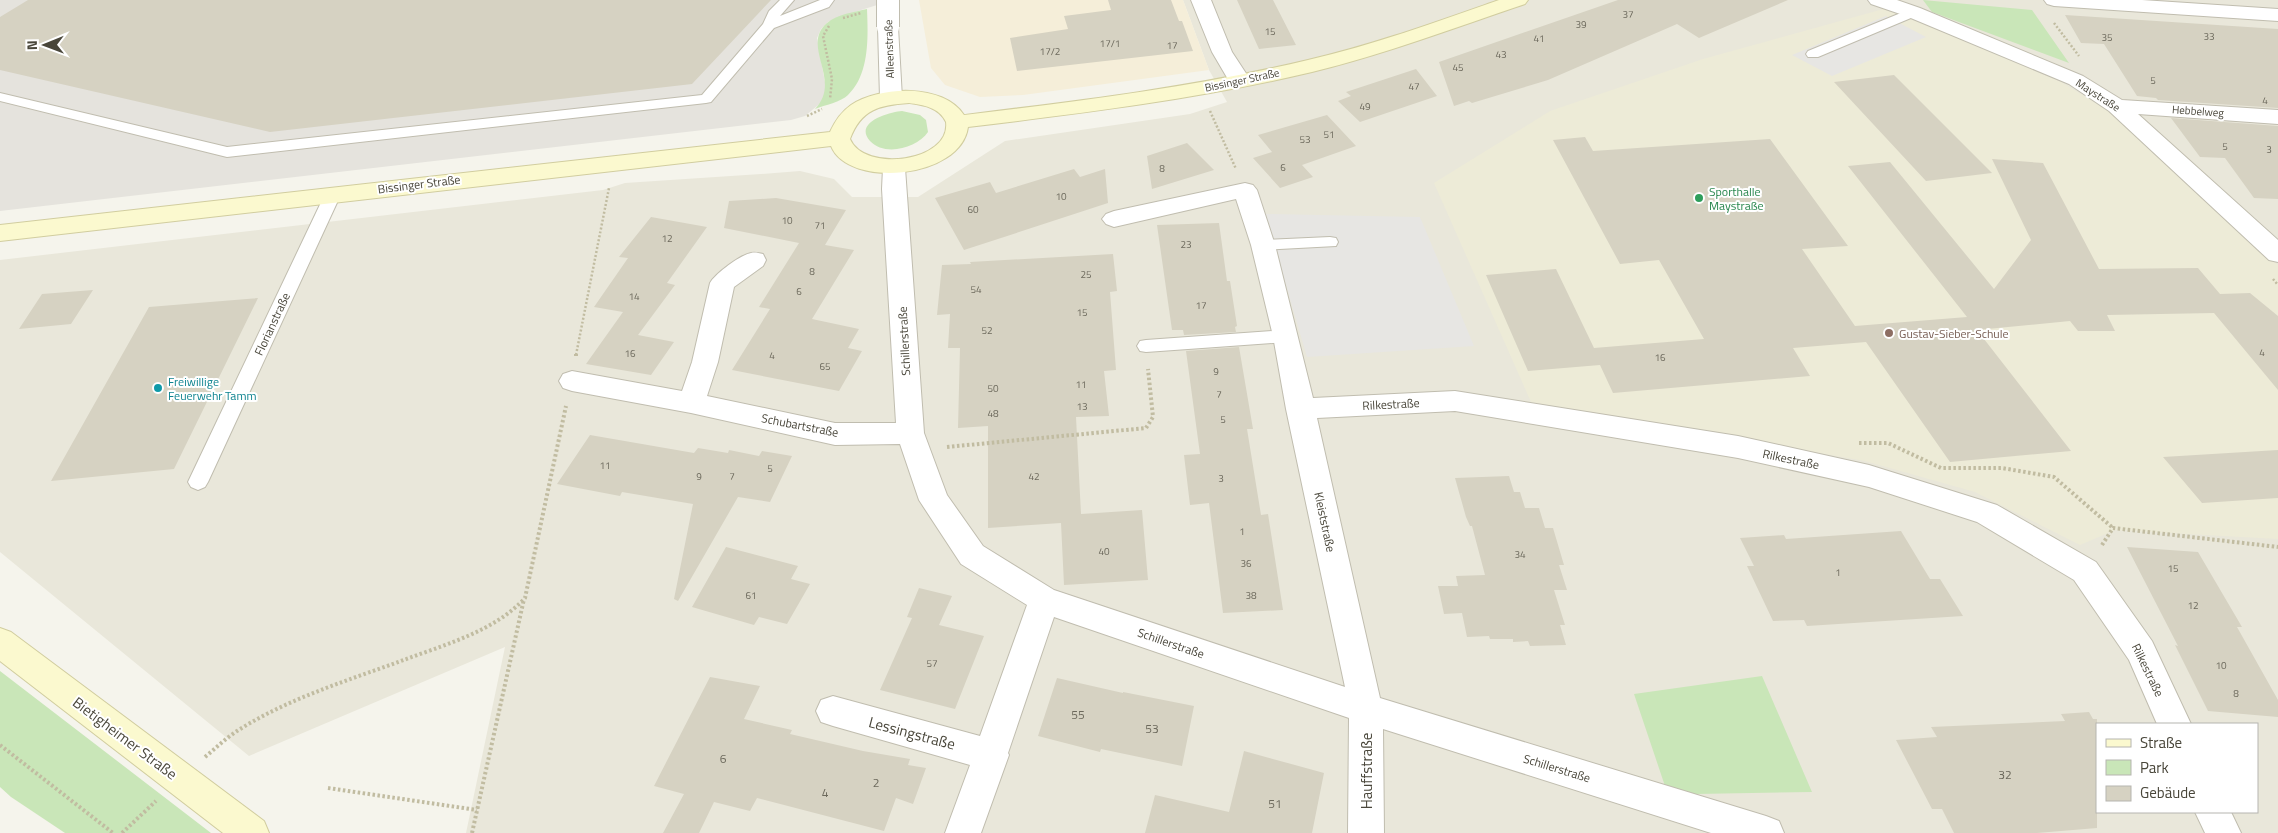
<svg xmlns="http://www.w3.org/2000/svg" width="2278" height="833" font-family="'Titillium Web',sans-serif">
<rect width="100%" height="100%" fill="#f5f4ec"/>
<!-- residential -->
<path fill="#e9e7da" fill-rule="evenodd" d="M1183 0H2278V833H466L505 647 249 756 0 552V260L603 190 625 183 761 174 800 171 834 179 852 197H918L1005 141 1190 114 1227 102 1209 70ZM2097 724H2257V812H2097Z"/>
<!-- commercial -->
<path fill="#f5eed9" d="M919 0H1183L1209 70 1023 95 980 97 945 85 931 68Z"/>
<!-- industrial -->
<path fill="#e5e3dd" d="M0 0H893L842 16 828 22 821 29 817 38 826 88 823 101 805 116 791 120 0 211Z"/>
<!-- education -->
<path fill="#edebd7" d="M1887 8 2061 82 2107 110 2278 265V539L2115 530 2080 545 1975 492 1865 461 1531 402 1434 183 1550 111 1703 59Z"/>
<!-- green -->
<path fill="#c9e6b8" d="M1923 0 2032 10 2069 63 1932 12Z
M867 9C868 36 870 74 848 95 841 102 825 105 815 109 843 80 800 46 827 23 837 14 855 12 867 9Z
M902 111 920 115 926 120 928 132C917 148 885 157 870 141 853 122 890 112 902 111Z
M0 671 211 833H65L11 797 0 787Z
M1762 676 1812 792 1695 794 1665 786 1634 694Z"/>
<!-- parking -->
<path fill="#e7e6e3" d="M1886 16 1926 37 1832 76 1792 55Z
M1265 214 1420 217 1474 346 1307 357Z"/>
<!-- building -->
<path fill="#d6d2c2" d="M28 0H771L692 84 270 132 0 70V17Z
M1108 0H1171L1179 21H1182L1193 51 1017 71 1010 38 1068 29 1064 16 1111 10Z
M1237 0H1273L1296 45 1259 49Z
M1618 0H1788L1699 38 1677 24 1548 80 1472 103 1469 101 1454 106 1439 62Z
M2065 15 2278 29V108L2158 100 2156 98 2137 96 2104 44 2081 43Z
M1416 69 1437 96 1360 122 1338 101 1351 96 1346 92Z
M1894 75 1992 173 1926 181 1834 82Z
M1327 115 1356 146 1302 165 1313 177 1280 188 1253 158 1272 152 1258 135Z
M2171 118 2278 126V199L2254 198 2225 158 2200 157Z
M1585 137 1593 151 1770 139 1848 246 1802 249 1855 326 1967 317 1848 166 1890 162 1994 289 2031 240 1992 159 2043 163 2099 269 2198 268 2220 294 2250 293 2278 316V390L2214 313 2107 315 2115 331H2078L2070 321 1977 330 2071 451 1950 462 1866 342 1793 348 1810 376 1613 393 1600 365 1528 371 1486 275 1556 269 1594 348 1704 339 1659 260 1620 264 1553 140Z
M1187 143 1214 170 1152 189 1147 156Z
M1074 169 1080 177 1105 169 1108 203 964 250 935 198 990 182 996 193Z
M776 198 846 210 825 245 854 250 812 319 859 329 848 348 862 351 839 391 732 370 770 309 759 307 799 243 724 228 729 201Z
M651 217 707 227 667 283 675 285 638 335 674 342 651 375 586 364 623 312 594 307 628 258 619 257Z
M1219 223 1227 281H1230L1237 326 1235 327 1236 332 1184 335 1183 330H1172L1157 225Z
M1113 254 1117 291 1110 292 1116 370 1104 371 1109 416 1076 417 1081 514 1142 510 1148 580 1064 585 1061 523 988 528V426L958 428 960 348H948L950 314 937 315 942 265 971 264 970 262Z
M93 290 71 324 19 329 42 294Z
M258 298 174 469 51 481 149 307Z
M1239 347 1253 429H1247L1261 515 1268 514 1283 610 1223 613 1209 503 1190 505 1184 455 1200 454 1186 351Z
M590 435 694 453 698 448 728 453 729 450 759 456 762 451 792 456 770 502 738 497 678 601 674 599 693 504 622 492 620 496 557 484Z
M2278 450V498L2202 503 2163 457Z
M1509 476 1514 492H1520L1525 508H1539L1545 528H1553L1564 565H1559L1567 590H1554L1565 625H1560L1566 645 1530 646 1528 641 1513 642V639H1490L1489 636 1467 637 1462 613 1444 614 1438 586H1458L1456 576 1485 575 1472 526H1470L1466 517 1455 478Z
M1901 531 1930 579H1940L1963 616 1807 626 1804 620 1773 621 1747 566H1754L1740 538 1784 535 1786 539Z
M726 547 798 566 791 579 810 584 787 624 759 617 754 625 692 607Z
M2127 547 2198 552 2242 627H2237L2278 700V717L2208 711 2175 645 2178 646Z
M919 588 952 596 939 625 984 636 955 709 880 690 912 618 907 617Z
M710 677 760 686 744 719 792 730 790 734 863 751 910 759 908 765 926 768 913 804 896 798 884 831 757 798 750 811 714 802 699 833H663L684 794 654 786Z
M1057 678 1123 693V692L1194 706 1182 766 1101 749 1100 752 1038 736Z
M2089 712 2093 719H2097V828L2037 833H1954L1942 809H1932L1896 740 1937 737 1931 727 2065 721 2061 714Z
M1244 751 1324 773 1312 833H1145L1155 795 1229 812Z"/>
<g fill="none" stroke-linecap="round" stroke-linejoin="round">
<defs>
<path id="lane" d="M780 0H794L780 16 820 0H834L829 7 774 28 711 102 706 103 227 157 0 101V93L227 147 702 95 763 24 769 11Z
M1913 8 1920 12 1918 15 1818 57H1808L1806 54 1808 51Z
M333 189 339 190 341 194 208 482 205 487 198 490 191 487 188 482 325 194 327 190Z
M1330 237 1336 238 1338 242 1336 246 1263 250 1257 249 1255 245 1257 241 1263 240Z
M1286 330 1292 332 1295 336 1292 340 1286 342 1146 352 1140 351 1137 346 1140 341 1146 340Z"/>
<path id="street" d="M1191 0H1211L1232 52 1251 81 1247 85 1240 87 1233 85 1229 81 1212 52Z
M1868 0H1897L1920 8 2083 76 2122 100 2278 110V124L2138 114 2278 240V262L2269 260 2109 111 2069 84 1906 16 1871 4Z
M2044 0H2142L2278 9V21L2054 6 2047 4Z
M888 21 895 23 898 27 902 98 899 103 891 104 883 103 880 98 878 27 881 23Z
M894 161 902 163 905 168 924 433 947 495 983 546 1054 590 1345 687 1286 409 1273 336 1251 245 1236 199 1114 227 1106 224 1102 219 1106 214 1114 211 1245 183 1253 185 1257 190 1275 245 1313 398 1455 391 1738 436 1869 465 1997 505 2096 562 2152 641 2191 724H2157L2129 660 2074 580 1977 522 1869 487 1738 458 1455 411 1317 418 1380 698 1766 816 1779 821 1784 833H1711L1383 729 1384 833H1348L1349 718 1054 617 1008 753 1009 755 981 833H945L970 765 833 726 821 722 816 711 821 700 833 696 980 736 1027 605 961 564 919 500 900 444 835 445 691 413 572 391 563 388 559 381 563 374 572 371 682 391 692 362 710 283C715 274 740 255 751 253 755 252 758 253 763 254L766 260 763 266 734 287 718 362 707 396 835 423H896L882 189 883 168 886 163Z
M2195 812H2231L2241 833H2205Z"/>
<path id="secondary" d="M1499 0H1528L1525 4C1454 28 1385 54 1312 72 1199 99 1084 113 968 127 961 179 848 189 831 146L0 241V225L830 132C835 121 841 112 851 105 880 86 943 83 964 115 1079 101 1195 87 1308 60 1373 45 1436 22 1499 0ZM909 103C923 105 939 107 946 122 951 162 864 173 850 139 861 109 880 105 909 103Z
M0 628 11 632 264 821 269 833H223L0 661Z"/>
</defs>
<!-- lane casing -->
<use href="#lane" stroke="#c0bdaf" stroke-width="2"/>
<!-- street casing -->
<use href="#street" stroke="#c0bdaf" stroke-width="2"/>
<!-- secondary casing -->
<use href="#secondary" stroke="#d1cd9f" stroke-width="2"/>
<!-- path-far1 -->
<path stroke="#c1bca1" stroke-width="2.5" stroke-dasharray="2 2" stroke-linecap="butt" d="M843 18 861 13
M2054 23 2079 56
M829 26 823 36 832 79 830 99
M1210 111 1236 169
M807 116 822 109
M2273 279 2278 285
M576 355 609 188"/>
<!-- path -->
<path stroke="#c1bca1" stroke-width="4" stroke-dasharray="2.5 2.5" stroke-linecap="butt" d="M576 356V354
M1859 443H1888L1941 468H2002L2054 477 2113 528
M947 447 1146 428 1153 417 1148 369
M2102 545 2113 528 2278 547
M0 745 113 833
M205 757C216 748 226 738 237 731 287 699 346 681 401 661 443 645 494 632 525 598L566 406
M328 788 477 810
M122 833 156 801
M472 833 524 599"/>
<!-- lane -->
<use href="#lane" fill="#fff" fill-rule="evenodd"/>
<!-- street -->
<use href="#street" fill="#fff" fill-rule="evenodd"/>
<!-- secondary -->
<use href="#secondary" fill="#fbf9cf" fill-rule="evenodd"/>
<defs>
<path id="street-bridge" d="M888 0V27"/>
</defs>
<!-- street-bridge casing -->
<use href="#street-bridge" stroke="#c0bdaf" stroke-width="24" stroke-linecap="butt"/>
<!-- street-bridge -->
<use href="#street-bridge" stroke="#fff" stroke-width="22"/>
</g>
<!-- markers -->
<circle fill="#2e9e5b" stroke="#fff" stroke-width="2" cx="1699" cy="198" r="5"/>
<circle fill="#8d6e63" stroke="#fff" stroke-width="2" cx="1889" cy="333" r="5"/>
<circle fill="#0f9aa8" stroke="#fff" stroke-width="2" cx="158" cy="388" r="5"/>
<g text-anchor="middle" dominant-baseline="central" stroke-width="4" stroke-linejoin="round" paint-order="stroke">
<!-- number labels -->
<g font-size="10" fill="#6c695c">
<text x="1628" y="14">37</text>
<text x="1581" y="24">39</text>
<text x="1270" y="31">15</text>
<text x="2209" y="36">33</text>
<text x="2107" y="37">35</text>
<text x="1539" y="38">41</text>
<text x="1110" y="43">17/1</text>
<text x="1172" y="45">17</text>
<text x="1050" y="51">17/2</text>
<text x="1501" y="54">43</text>
<text x="1458" y="67">45</text>
<text x="2153" y="80">5</text>
<text x="1414" y="86">47</text>
<text x="2265" y="100">4</text>
<text x="1365" y="106">49</text>
<text x="1329" y="134">51</text>
<text x="1305" y="139">53</text>
<text x="2225" y="146">5</text>
<text x="2269" y="149">3</text>
<text x="1283" y="167">6</text>
<text x="1162" y="168">8</text>
<text x="1061" y="196">10</text>
<text x="973" y="209">60</text>
<text x="787" y="220">10</text>
<text x="820" y="225">71</text>
<text x="667" y="238">12</text>
<text x="1186" y="244">23</text>
<text x="812" y="271">8</text>
<text x="1086" y="274">25</text>
<text x="976" y="289">54</text>
<text x="799" y="291">6</text>
<text x="634" y="296">14</text>
<text x="1201" y="305">17</text>
<text x="1082" y="312">15</text>
<text x="987" y="330">52</text>
<text x="2262" y="352">4</text>
<text x="630" y="353">16</text>
<text x="772" y="355">4</text>
<text x="1660" y="357">16</text>
<text x="825" y="366">65</text>
<text x="1216" y="371">9</text>
<text x="1081" y="384">11</text>
<text x="993" y="388">50</text>
<text x="1219" y="394">7</text>
<text x="1082" y="406">13</text>
<text x="993" y="413">48</text>
<text x="1223" y="419">5</text>
<text x="605" y="465">11</text>
<text x="770" y="468">5</text>
<text x="699" y="476">9</text>
<text x="732" y="476">7</text>
<text x="1034" y="476">42</text>
<text x="1221" y="478">3</text>
<text x="1242" y="531">1</text>
<text x="1104" y="551">40</text>
<text x="1520" y="554">34</text>
<text x="1246" y="563">36</text>
<text x="2173" y="568">15</text>
<text x="1838" y="572">1</text>
<text x="751" y="595">61</text>
<text x="1251" y="595">38</text>
<text x="2193" y="605">12</text>
<text x="932" y="663">57</text>
<text x="2221" y="665">10</text>
<text x="2236" y="693">8</text>
</g>
<!-- far-street labels -->
<g font-size="11" fill="#49463a" stroke="#fff">
<text transform="translate(889 49) rotate(-92)">Alleenstraße</text>
<text transform="translate(1242 80) rotate(-12)">Bissinger Straße</text>
<text transform="translate(2098 95) rotate(33)">Maystraße</text>
<text transform="translate(2198 111) rotate(4)">Hebbelweg</text>
</g>
<!-- street labels -->
<g font-size="12" fill="#49463a" stroke="#fff">
<text transform="translate(419 184) rotate(-7)">Bissinger Straße</text>
<text transform="translate(272 324) rotate(-65)">Florianstraße</text>
<text transform="translate(904 341) rotate(-93)">Schillerstraße</text>
<text transform="translate(1391 404) rotate(-3)">Rilkestraße</text>
<text transform="translate(800 425) rotate(11)">Schubartstraße</text>
<text transform="translate(1791 459) rotate(12)">Rilkestraße</text>
<text transform="translate(1325 522) rotate(78)">Kleiststraße</text>
<text transform="translate(1171 643) rotate(19)">Schillerstraße</text>
<text transform="translate(2148 670) rotate(64)">Rilkestraße</text>
<text transform="translate(1557 768) rotate(17)">Schillerstraße</text>
</g>
<!-- leisure labels -->
<g font-size="12" fill="#27864d" stroke="#fff" text-anchor="start">
<text x="1709" y="191">Sporthalle<tspan x="1709" dy="14">Maystraße</tspan></text>
</g>
<!-- education labels -->
<g font-size="12" fill="#785e54" stroke="#fff" text-anchor="start">
<text x="1899" y="333">Gustav-Sieber-Schule</text>
</g>
<!-- culture labels -->
<g font-size="12" fill="#0d838f" stroke="#fff" text-anchor="start">
<text x="168" y="381">Freiwillige<tspan x="168" dy="14">Feuerwehr Tamm</tspan></text>
</g>
<!-- near-number labels -->
<g font-size="12" fill="#6c695c">
<text x="1078" y="714">55</text>
<text x="1152" y="728">53</text>
<text x="723" y="758">6</text>
<text x="2005" y="774">32</text>
<text x="876" y="782">2</text>
<text x="825" y="792">4</text>
<text x="1275" y="803">51</text>
</g>
<!-- near-street labels -->
<g font-size="15" fill="#49463a" stroke="#fff">
<text transform="translate(912 733) rotate(15)">Lessingstraße</text>
<text transform="translate(125 738) rotate(37)">Bietigheimer Straße</text>
<text transform="translate(1366 771) rotate(-90)">Hauffstraße</text>
</g>
</g>
<!-- legend -->
<rect x="2096" y="723" width="162" height="90" fill="#ffffff" stroke="#b6b5b0"/>
<rect x="2106" y="739" width="25" height="8" fill="#fbf9cf" stroke="#b6b5b0"/>
<text x="2140" y="748" font-size="15" fill="#49463a">Straße</text>
<rect x="2106" y="760" width="25" height="15" fill="#c9e6b8" stroke="#b6b5b0"/>
<text x="2140" y="773" font-size="15" fill="#49463a">Park</text>
<rect x="2106" y="786" width="25" height="15" fill="#d6d2c2" stroke="#b6b5b0"/>
<text x="2140" y="798" font-size="15" fill="#49463a">Gebäude</text>
<!-- north arrow -->
<g transform="translate(45 45) rotate(269)" stroke="#ffffff" stroke-width="4" paint-order="stroke">
<path d="M0-4L9 19L0 12L-9 19Z" fill="#49463a"/>
<text y="-8" font-size="14" font-weight="bold" text-anchor="middle" fill="#49463a">N</text>
</g>
</svg>
